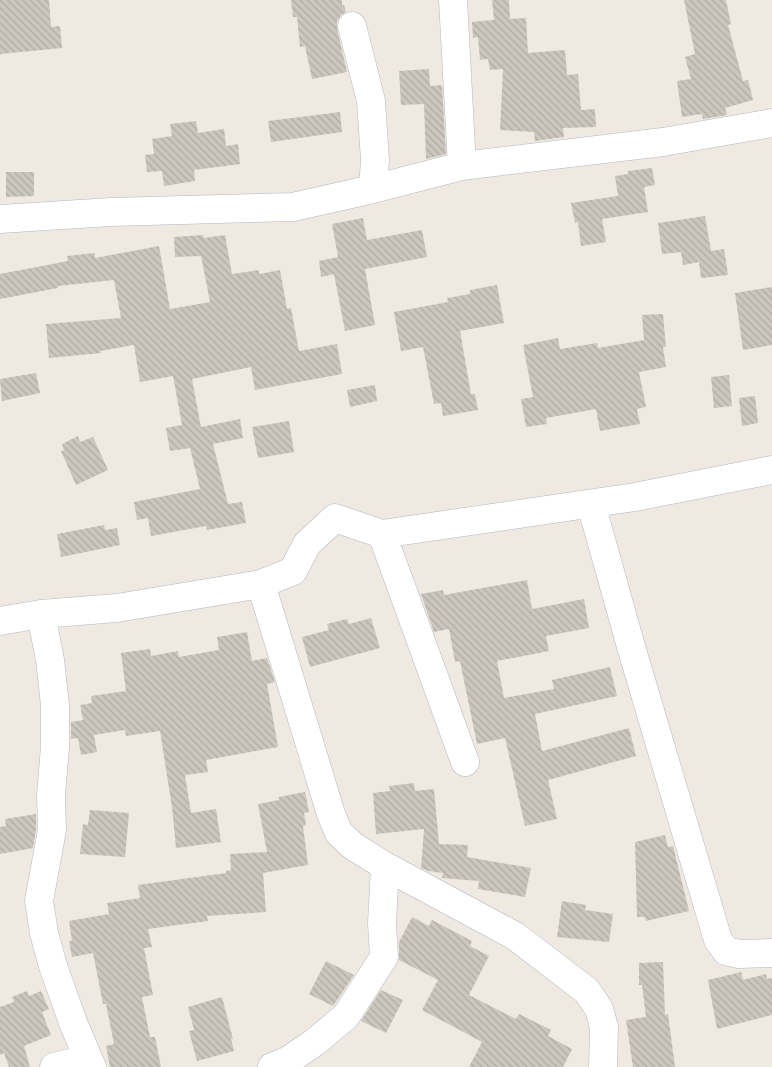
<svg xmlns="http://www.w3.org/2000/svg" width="772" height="1067" font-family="'Open Sans',sans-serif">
<defs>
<pattern id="building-back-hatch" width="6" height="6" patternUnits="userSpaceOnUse" patternTransform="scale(1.25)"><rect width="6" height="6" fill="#cbc7bf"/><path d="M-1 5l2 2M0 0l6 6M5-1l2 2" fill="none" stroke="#afaba4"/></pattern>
</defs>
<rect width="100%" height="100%" fill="#efe9e1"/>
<!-- building -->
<path fill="url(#building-back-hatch)" d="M0 0H49L51 27 60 26 62 48 0 54Z
M291 0H342V6L344 5 346 12 341 15 337 21V29L347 72 312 79 305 46 300 47 297 17H293Z
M492 0H509L510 19 526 18 528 53 565 50 567 75 578 74 581 110 595 109 596 127 563 128 564 137 535 141 534 132 500 130 503 69 490 70 488 59 480 60 478 37 473 38 472 22 494 20Z
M684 0H726L731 24 728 25 743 81 748 80 753 100 725 108 727 115 703 119 702 114 682 117 677 81 691 79 685 57 695 54Z
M429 69 430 86 442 85 446 154 426 159 424 104 401 105 399 71Z
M340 112 342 132 271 142 268 121Z
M196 121 198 133 224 129 226 146 238 144 240 164 194 170 195 181 164 186 162 171 147 172 145 155 154 154 152 139 172 136 170 124Z
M652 168 655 185 644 187 648 212 602 219 606 242 581 246 578 222 575 223 571 203 618 196 615 176 628 174V171Z
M6 172H34V196L6 197Z
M705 216 711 251 724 249 728 275 701 278 699 262 683 265 681 252 662 254 658 223Z
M363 218 367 240 422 230 427 257 365 269 375 325 345 331 334 274 321 277 319 261 338 257 332 224Z
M203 235 204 238 225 235 232 274 259 270V274L280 270 287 309 291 308 299 351 337 344 342 374 255 390 251 367 192 379 201 427 240 419 243 438 213 444 228 504 242 502 246 523 207 530 206 526 151 536 148 518 137 520 134 502 200 489 190 448 170 451 166 428 182 425 173 376 140 382 134 345 100 351 101 353 49 358 46 324 121 318 114 280 58 286V288L0 299V274L68 261 67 256 95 253V258L159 246 170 309 210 302 201 256 175 257 174 237Z
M497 285 504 323 460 331 471 394H475L478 410 443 416 441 403 434 404 423 347 401 351 394 312 448 302 447 298 470 294V290Z
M772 287V345L743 350 735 293Z
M663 314 666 347H663L666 367 639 372 646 407 637 409 640 424 600 431 596 409 546 418 547 424 526 427 521 399 533 397 523 345 558 338 560 349 597 343 598 348 644 340 642 315Z
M36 373 40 393 2 401 0 379Z
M729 375 732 406 714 408 711 377Z
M375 385 377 401 350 407 347 390Z
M755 396 758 423 742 426 739 398Z
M289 421 294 452 258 458 252 427Z
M78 436 80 442 93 437 108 470 76 485 61 451 64 450 62 444Z
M104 525 105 530 117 528 120 545 61 557 57 534Z
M527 580 532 609 584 599 589 628 546 636 549 651 497 661 504 698 554 689 552 680 610 667 617 696 535 714 542 751 629 728 636 756 548 780 557 819 525 826 505 738 477 744 460 661 455 662 449 629 434 632 421 594 443 590 444 595Z
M371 618 380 648 310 667 302 637 329 630 327 624 347 619 349 624Z
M247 632 252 661 267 658 275 682 267 684 278 747 206 760 208 772 185 775 191 813 216 809 221 842 176 848 172 807 160 731 126 736 125 730 94 735 97 752 81 755 78 738 71 739V722L83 720 80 705 92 703 91 696 126 691 121 653 150 649 151 656 178 651 179 657 219 650 217 637Z
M414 783 415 791 434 789 439 844 468 845 467 857 531 868 525 897 478 889 479 881 442 878 443 873 428 871 421 868 424 829 376 834 373 793 390 791 389 786Z
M305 792 309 812 304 813 306 825 303 826 308 865 263 873 266 912 207 916 208 921 148 929 152 947 144 948 153 995 142 997 150 1037H155L161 1067H110L106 1046 114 1044 106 1004H103L93 953 72 957 69 941H72L69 921 109 914 107 903 140 898 138 885 226 873V871L231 870 230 854 267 852 258 804 279 800V797Z
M90 810 129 813 125 857 80 854 83 824 88 825Z
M36 814V829L33 848 0 854V827L6 826 5 819Z
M665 835 668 847 673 846 689 911 646 921 645 917H637L635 842Z
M562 901 586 905 585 910 613 914 609 942 557 937Z
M412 917 429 926 432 920 472 941 470 946 489 956 469 995 516 1019 519 1014 551 1030 548 1036 572 1049 563 1067H469L482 1042 422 1010 438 980 399 960V942Z
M326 961 354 975 333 1006 309 994Z
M663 962 665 1015 668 1014 675 1067H633L626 1020 646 1017 642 985H639V963Z
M741 972 743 980 766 974 767 979 772 978V1015L717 1029 708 980Z
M381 990 403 1000 386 1033 361 1021Z
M27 991 29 996 41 991 49 1009 42 1012 51 1035 24 1046 30 1067H9L4 1053 0 1055V1007L14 1002 12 997Z
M222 997 233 1039H231L234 1051 197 1061 189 1031 194 1030 188 1007Z"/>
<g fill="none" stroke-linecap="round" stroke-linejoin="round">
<defs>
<path id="minor" d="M453 0 462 166
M352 26 371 101 375 160 373 189
M0 219 111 212 293 207 373 189 462 166 663 142 772 123
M591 504 632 650 718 940 726 951 739 954 772 953
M382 534 465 762
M261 584 331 814 339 833 353 846 385 866 515 936 587 991 599 1009 604 1027 603 1067
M41 614 50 660 55 705V747L51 795 52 830 39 901 44 933 53 966 74 1025 92 1067
M0 621 41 614 117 608 261 584 293 571 307 544 335 518 382 534 635 497 772 470
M54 1067 88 1059
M272 1067 287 1061 315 1042 346 1016 384 957 382 923 385 866"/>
</defs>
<!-- minor casing -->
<use href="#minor" stroke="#b4b7c1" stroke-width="29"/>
<!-- minor -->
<use href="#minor" stroke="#fff" stroke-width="28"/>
</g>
</svg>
